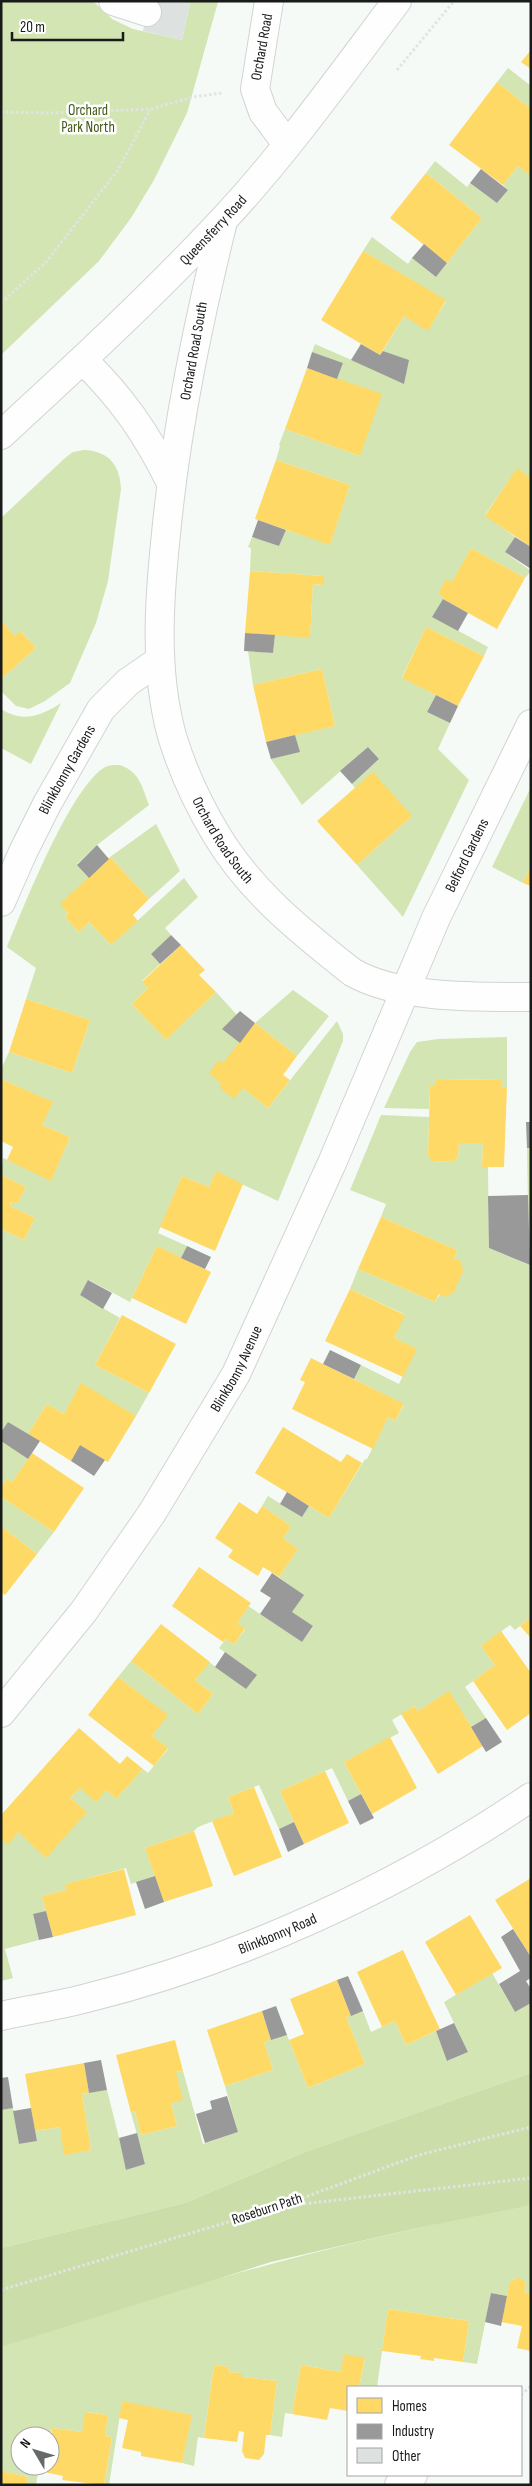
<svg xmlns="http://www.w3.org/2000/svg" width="532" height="2486" font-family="'Sofia Sans Condensed',sans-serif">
<rect width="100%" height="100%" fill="#f5faf7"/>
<!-- green -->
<path fill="#d2e5b3" d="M1 1H93L112 19 133 29 182 40 190 4 178 1 218 2 187 113 154 180 131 218 99 261 1 355Z
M508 68 531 86V109L497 82Z
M435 161 467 187 470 183 497 203 508 190 503 185 518 166 531 176V478L517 469 485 515 515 537 505 552 531 571 525 578 471 548 433 617 488 647 484 656 426 627 402 677 436 695 427 712 450 723 438 749 469 780 403 917 357 865 412 816 355 788 352 784 379 759 368 747 302 805 271 759 299 752 295 735 335 726 322 669 253 685 248 651 273 653 275 635 310 637 313 584 324 585V576L250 571 251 548 248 547 252 537 279 546 286 530 330 544 350 485 276 460 280 446 279 445 285 429 360 456 337 379 343 363 312 352 315 344 404 383 408 360 383 351 404 316 428 330 446 301 363 251 372 237 408 264 412 258 436 277 482 218 426 173Z
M84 450C109 451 120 465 121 489L108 581 96 623 70 683 45 701 29 709 16 706 1 691V679L36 648 21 632 15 636 1 620V518L65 458 73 452Z
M61 703 31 764 1 748V709C23 723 41 716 61 703Z
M120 765C140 772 142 787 149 805L97 845 77 864 89 878 65 917 79 932 89 922 111 945 184 878 198 897 165 928 171 935 151 954 160 964 142 981 148 988 132 1004 166 1040 216 992 237 1015 243 1088 268 1108 337 1021 343 1034V1041L278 1201 216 1172 209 1187 182 1176 158 1233 187 1246 181 1258 157 1246 130 1302 89 1280 80 1295 120 1318 95 1365 149 1393 136 1416 81 1384 64 1414 47 1404 28 1434 8 1422 1 1432V1229L24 1240 35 1218 10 1206 11 1202 17 1204 26 1187 1 1175 3 1158 51 1180 70 1137 42 1125 52 1102 1 1079V1069L9 1052 72 1073 90 1020 26 999 36 968 7 947C24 906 68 794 102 769 107 765 113 765 120 765Z
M531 787V866L523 883 492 867Z
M156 824 180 871 149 899 110 857Z
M293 990 329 1016 297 1056 255 1023Z
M507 1037V1087H501V1080L436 1079V1086H430L429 1109 384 1108 410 1052 417 1042 438 1039Z
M381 1115 429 1117 428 1156 433 1161 453 1162 458 1157 459 1143H483L482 1167H488L489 1248 529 1265 527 1148H531V1617L515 1630 510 1625 481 1646 495 1665 465 1687 486 1718 471 1727 449 1692 418 1711 415 1706 392 1720 399 1733 344 1762 361 1794 348 1801 332 1768 280 1791 294 1822 279 1829 259 1785 228 1797 234 1813 198 1827 194 1831 145 1848 155 1876 131 1884 126 1868 66 1884 67 1890 42 1896 46 1911 33 1915 39 1940 5 1949 13 1978 1 1981V1839L8 1844 18 1832 46 1857 86 1812 70 1798 80 1788 106 1790 116 1799 143 1769 148 1773 168 1749 152 1736 167 1715 118 1677 131 1661 198 1714 213 1694 195 1680 209 1662 246 1689 256 1675 219 1648 226 1639 234 1645 245 1629 237 1623 248 1606 302 1642 313 1627 292 1612 303 1595 279 1577 298 1549 283 1538 291 1526 262 1506 268 1496 302 1517 309 1506 329 1518 365 1459H367L388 1417 395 1421 404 1405 354 1379 361 1365 399 1384 416 1349 394 1338 404 1314 350 1289 358 1269 435 1302 461 1262 454 1259 457 1250 381 1217 386 1204 350 1190Z
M1 1441 28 1459 12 1482 7 1479 1 1488Z
M1 1497 54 1532 37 1554 1 1526Z
M492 1973 515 2012 531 2003V2073L305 2152 185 2203 1 2248V2110L13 2108 19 2144 37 2141 35 2131 60 2127 65 2154 91 2150 82 2094 107 2090 127 2170 145 2163 131 2113 135 2111 141 2135 177 2126 171 2103 176 2072 183 2071 203 2144 238 2132 225 2086 273 2070 264 2042 287 2035 308 2088 365 2064 346 2017 363 2011 371 2032 395 2021 406 2045 436 2031 448 2061 468 2052 444 2002Z
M531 2205V2293L524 2292 526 2283 516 2278 510 2282 507 2296 491 2293 477 2364 463 2362 469 2321 388 2309 377 2387H359L365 2359 341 2372 301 2365 292 2414 285 2413 282 2437 270 2435 277 2381 242 2377V2373L228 2372 229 2367 214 2365 204 2438 198 2437 194 2466 182 2463 191 2415 122 2402 109 2485H104L112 2437 105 2436 108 2415 86 2412 82 2432 52 2428 50 2438V2436H20V2466H45L44 2472H38L36 2485H26L28 2477 1 2471V2347C125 2304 251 2267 379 2237 429 2225 480 2213 531 2205Z"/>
<!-- forest -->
<path fill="#cbdea9" d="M531 2073V2205L417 2228 271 2262 1 2347V2248L185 2203 305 2152Z"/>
<!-- homes -->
<path fill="#ffd966" d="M531 50V69L521 62Z
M497 82 531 109V176L518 166 503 185 449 145Z
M426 173 482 218 447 263 390 218Z
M363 251 446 300 428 331 404 316 380 355 321 320Z
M307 368 382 394 360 456 285 429Z
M276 460 350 485 330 545 255 519Z
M517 468 531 478V547L485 516Z
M471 548 525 578 497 629 443 599 444 597 438 594 446 579 452 582Z
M250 571 324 576V585L313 584 310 638 245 633Z
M1 620 15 636 20 631 36 648 1 679Z
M426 627 484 656 458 706 402 678Z
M322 669 335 726 266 742 253 685Z
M373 772 412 816 357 865 317 821Z
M110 857 149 899 133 915 138 921 111 945 89 922 79 932 65 917 68 913 60 904Z
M531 866V886L523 883Z
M181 945 205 970 199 975 216 992 166 1040 132 1004 148 988 142 982Z
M26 999 90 1020 72 1073 9 1052Z
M255 1023 297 1056 283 1075 290 1080 268 1108 243 1088 234 1099 219 1087 222 1084 209 1073 219 1060 223 1063Z
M1 1079 53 1102 42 1125 70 1137 51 1181 7 1160 13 1147 1 1141Z
M436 1079 501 1080V1087H507L504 1167H482L483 1143H459L458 1157 453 1162 432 1161 428 1156 430 1086H436Z
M216 1171 243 1184 215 1251 160 1227 182 1176 209 1187Z
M1 1175 26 1187 17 1204 11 1202 10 1206 35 1218 24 1240 1 1229Z
M381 1217 457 1250 454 1259 461 1261 463 1271 454 1292 446 1297 439 1294 435 1302 358 1269Z
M157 1246 211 1272 186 1324 132 1298Z
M350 1289 405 1315 394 1338 417 1349 403 1377 325 1341Z
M122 1315 176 1344 149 1393 95 1365Z
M311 1358 404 1404 395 1421 388 1417 373 1449 292 1409 305 1382 300 1380Z
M81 1383 136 1416 108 1462 80 1445 71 1461 28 1434 47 1404 64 1414Z
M283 1427 341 1462 347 1454 362 1463 329 1518 255 1473Z
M32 1453 84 1488 54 1532 1 1497V1488L7 1479 12 1482Z
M239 1502 257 1514 262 1506 291 1526 283 1538 298 1549 279 1577 263 1567 258 1576 228 1557 233 1550 215 1538Z
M1 1526 37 1554 5 1595 1 1592Z
M199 1567 251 1603 237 1623 245 1628 234 1645 226 1639 223 1642 172 1606Z
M531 1617V1638L520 1626Z
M161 1624 210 1662 195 1680 213 1694 198 1714 131 1661Z
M501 1631 531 1673V1713L507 1730 473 1681 495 1665 481 1646Z
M118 1677 168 1715 152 1736 168 1748 154 1766 88 1715Z
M449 1691 483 1746 438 1774 401 1714 415 1706 418 1711Z
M79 1728 120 1764 127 1756 143 1769 116 1799 106 1790 96 1802 80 1788 70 1798 87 1812 46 1858 18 1832 8 1845 1 1839V1815Z
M390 1737 417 1788 372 1814 344 1762Z
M325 1771 349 1823 304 1844 280 1791Z
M254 1787 282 1857 234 1876 212 1821 234 1813 228 1797Z
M194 1831 213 1886 164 1902 145 1848Z
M124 1869 136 1915 53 1937 42 1896 67 1890 65 1884Z
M531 1878V1957L495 1900Z
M470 1915 502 1968 456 1995 425 1942Z
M403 1950 440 2029 406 2045 395 2021 382 2027 357 1972Z
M337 1980 351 2016 346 2017 365 2064 308 2088 289 2040 304 2034 290 1999Z
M262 2011 271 2040 264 2042 273 2070 225 2086 207 2030Z
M175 2040 183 2071 176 2072 183 2100 171 2103 177 2126 141 2135 135 2111 131 2113 116 2055Z
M84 2063 89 2093 82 2094 91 2150 64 2155 60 2127 35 2131 25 2074Z
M516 2278 522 2279 526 2283 524 2292 531 2293V2351L517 2348 522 2326 501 2322 510 2282Z
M388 2309 469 2321 463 2362 434 2358V2361L420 2359 421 2356 382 2351Z
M344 2354 365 2358 359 2387H348V2411L330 2408 327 2420 292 2414 301 2365 341 2372Z
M214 2365 229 2367 228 2372 242 2373V2377L277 2381 270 2435H266L264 2454 259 2460 245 2458 242 2451 244 2432 239 2431 237 2442 204 2438Z
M122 2401 192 2415 182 2463 141 2456V2452L122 2448 128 2420 119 2418Z
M85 2412 108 2415 105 2436 112 2437 104 2485 62 2480 63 2476 44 2472 45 2466H50L52 2428 82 2432Z
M1 2471 28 2477 26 2485H1Z"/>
<!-- industry -->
<path fill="#999" d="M481 169 508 190 497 203 470 183Z
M424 244 447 263 436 277 412 258Z
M361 344 380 355 383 351 409 360 404 384 351 360Z
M312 352 343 363 337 379 307 368Z
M258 520 286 530 279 546 252 537Z
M515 537 531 547V569L505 552Z
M443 599 468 613 458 631 432 617Z
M245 633 275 635 273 653 244 651Z
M436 695 458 706 450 723 427 712Z
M295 735 300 752 271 759 266 742Z
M368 747 379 759 352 784 340 771Z
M97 845 109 859 89 878 77 865Z
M171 935 181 945 160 964 151 954Z
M240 1011 255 1023 240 1043 222 1029Z
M526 1122H531V1148H527Z
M528 1195 530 1265 489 1248 488 1196Z
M187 1246 211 1257 205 1269 181 1258Z
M88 1280 112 1293 103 1309 80 1295Z
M330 1350 361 1365 354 1379 323 1364Z
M8 1422 40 1441 28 1459 1 1441V1432Z
M80 1445 105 1460 94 1476 71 1461Z
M287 1492 309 1506 302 1517 280 1504Z
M272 1573 304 1595 292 1612 313 1626 302 1642 260 1614 271 1598 260 1591Z
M225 1652 257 1675 246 1689 215 1667Z
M486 1718 502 1742 486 1752 471 1727Z
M361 1794 374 1818 360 1825 348 1801Z
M294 1822 304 1844 288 1852 279 1829Z
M155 1876 164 1902 145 1909 136 1882Z
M46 1911 53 1937 39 1940 33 1914Z
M513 1929 531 1957V1978L526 1981 531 1989V2003L515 2012 499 1984 520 1971 501 1937Z
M348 1976 363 2011 351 2016 337 1980Z
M276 2006 287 2035 271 2040 262 2011Z
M454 2023 468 2052 447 2061 436 2031Z
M101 2060 107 2090 89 2093 84 2063Z
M8 2077 13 2108 1 2110V2078Z
M227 2096 238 2132 205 2143 196 2114 212 2109 210 2101Z
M31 2108 37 2141 19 2144 13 2111Z
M137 2133 145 2164 126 2170 119 2138Z
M491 2293 507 2296 501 2326 485 2322Z"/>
<!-- building -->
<path fill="#dde2e0" d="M150 1H178L190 4 182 40 143 31Z"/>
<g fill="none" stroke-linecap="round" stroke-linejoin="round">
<defs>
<g id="minor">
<path d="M113 1 147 12"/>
<path d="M269 1 255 89 263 112 287 144"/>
<path id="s1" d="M223 221C198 324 176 428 166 534 159 600 154 671 172 736 182 769 198 804 216 834 250 891 300 931 352 972 398 999 478 997 531 997"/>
<path d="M83 360C122 398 147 434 171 483"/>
<path id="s2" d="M1 902 23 852 47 804 101 709 128 682 160 660"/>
<path id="s3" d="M1 1713 84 1611 152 1513 236 1374 332 1163 436 918 531 724"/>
<path id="s4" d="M1 2016C28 2010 56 2006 83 1999 238 1961 399 1887 531 1797"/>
<path d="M399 2485 413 2475"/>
</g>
<g id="major">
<path id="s5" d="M1 435C76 366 152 296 222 221 285 154 341 75 397 1"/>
</g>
</defs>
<!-- minor casing -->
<use href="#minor" stroke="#d1d4d2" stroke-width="30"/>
<!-- major casing -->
<use href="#major" stroke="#d1d4d2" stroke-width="30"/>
<!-- path -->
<path stroke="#e2e4e3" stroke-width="3" stroke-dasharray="2.5 2.5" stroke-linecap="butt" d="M397 70 454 1
M1 112 49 113 151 109 193 97 222 93
M1 303 47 261 118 170 150 110
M284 2206 531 2178
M1 2290 278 2207 419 2155 531 2127
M521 2395 531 2386"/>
<!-- minor -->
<use href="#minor" stroke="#fefefe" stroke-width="28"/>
<!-- major -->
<use href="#major" stroke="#fefefe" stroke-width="28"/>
</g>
<g text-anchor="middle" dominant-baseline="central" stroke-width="5" stroke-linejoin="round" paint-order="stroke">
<!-- street labels -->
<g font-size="15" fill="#181b19" stroke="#fff">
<text transform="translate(262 47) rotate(-80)">Orchard Road</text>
<text stroke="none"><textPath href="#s5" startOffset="295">Queensferry Road</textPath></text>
<text transform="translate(194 351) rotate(-80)">Orchard Road South</text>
<text stroke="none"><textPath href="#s2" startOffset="148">Blinkbonny Gardens</textPath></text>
<text stroke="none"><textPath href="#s1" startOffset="638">Orchard Road South</textPath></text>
<text stroke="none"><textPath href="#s3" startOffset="981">Belford Gardens</textPath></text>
<text stroke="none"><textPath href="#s3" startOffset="418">Blinkbonny Avenue</textPath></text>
<text stroke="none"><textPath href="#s4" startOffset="289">Blinkbonny Road</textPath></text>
<text transform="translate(267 2209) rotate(-18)">Roseburn Path</text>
</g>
<!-- park labels -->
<g font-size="15" fill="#455917" stroke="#fff">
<text x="88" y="110">Orchard<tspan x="88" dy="17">Park North</tspan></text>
</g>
</g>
<!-- border -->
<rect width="532" height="2486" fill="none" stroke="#181b19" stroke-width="5"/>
<!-- legend -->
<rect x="347" y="2386" width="175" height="90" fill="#ffffff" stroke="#a3a4a3"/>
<rect x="357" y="2398" width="25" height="15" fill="#ffd966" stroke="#a3a4a3"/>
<text x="392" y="2411" font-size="15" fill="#181b19">Homes</text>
<rect x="357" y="2424" width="25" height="15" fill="#999999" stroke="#a3a4a3"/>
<text x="392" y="2436" font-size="15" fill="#181b19">Industry</text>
<rect x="357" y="2448" width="25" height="15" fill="#dde2e0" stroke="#a3a4a3"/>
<text x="392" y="2461" font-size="15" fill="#181b19">Other</text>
<!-- north arrow -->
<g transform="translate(35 2451) rotate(308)"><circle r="24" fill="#ffffff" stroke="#a3a4a3"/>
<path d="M0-4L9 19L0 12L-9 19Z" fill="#656967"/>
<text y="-8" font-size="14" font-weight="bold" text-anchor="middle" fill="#181b19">N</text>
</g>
<!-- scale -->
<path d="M12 32v8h111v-8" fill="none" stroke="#181b19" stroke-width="2.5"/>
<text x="20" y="32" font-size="15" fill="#181b19" stroke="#ffffff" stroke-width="4" paint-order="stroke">20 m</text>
</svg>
